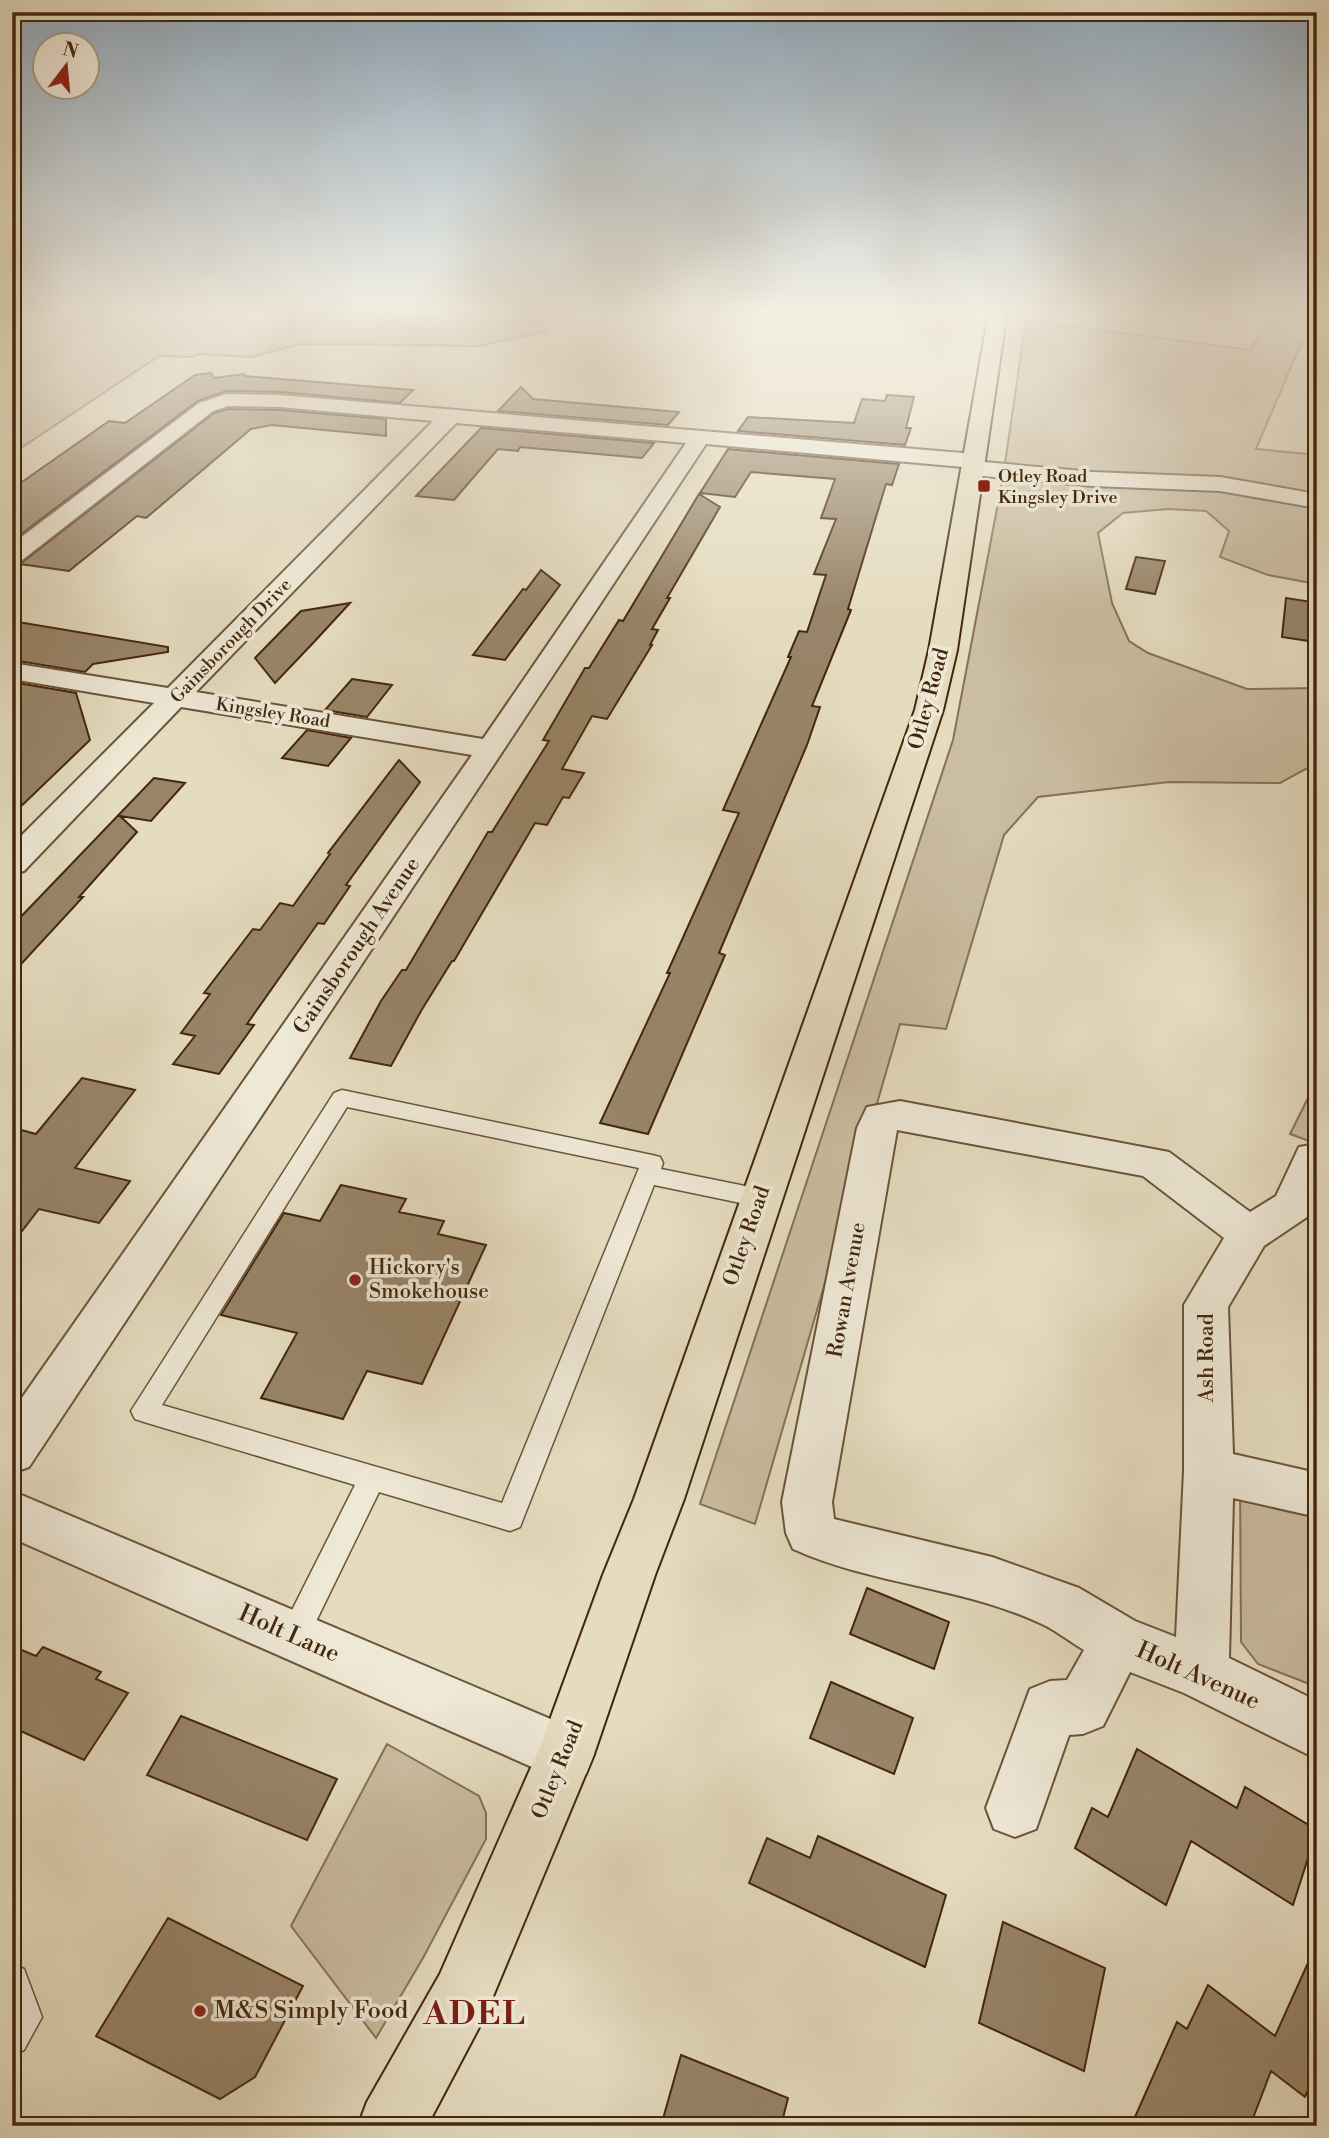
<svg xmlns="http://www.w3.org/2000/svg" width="1329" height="2138" font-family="'Libre Bodoni',serif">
<rect width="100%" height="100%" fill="#e5dcc0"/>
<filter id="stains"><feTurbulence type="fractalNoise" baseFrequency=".00286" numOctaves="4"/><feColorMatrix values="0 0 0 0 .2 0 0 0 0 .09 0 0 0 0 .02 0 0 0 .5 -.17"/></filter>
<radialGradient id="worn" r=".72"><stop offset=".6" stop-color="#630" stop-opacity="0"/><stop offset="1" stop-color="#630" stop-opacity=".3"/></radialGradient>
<!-- green -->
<path fill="#cabda1" stroke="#877256" stroke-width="2" d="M12 312H519L546 331 480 346 301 344 251 357 200 354 191 357 159 356 12 454Z
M1273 312H1317V320L1300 346 1256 449 1317 455V584L1268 575 1220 557 1229 531 1206 511 1168 509 1123 513 1098 533 1112 603 1129 641 1148 653 1247 689 1317 688V763L1280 783 1169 782 1038 797 1004 835 946 1029 900 1024 755 1524 700 1504 953 740 1003 477 1026 320 1250 350Z
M1314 1086 1317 1087V1144L1290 1134Z
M1240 1470 1317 1485V1687L1258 1664 1241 1642Z
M387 1744 479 1796 486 1813V1839L423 1958 376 2038 291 1926Z"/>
<!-- building -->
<path fill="#988569" stroke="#44270b" stroke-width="2" d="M211 373 214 378 244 374 245 376 413 390 400 403 280 392 226 391 198 401 12 541V489L109 421 125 423 195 375Z
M521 387 533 399 679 412 668 425 498 411Z
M887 395 914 397 906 428H911L905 445 738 431 748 417 854 423 862 399 885 401Z
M228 409 280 410 386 419V436L272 425 251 429 146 518 137 516 69 571 20 564 214 413Z
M481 428 654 443 642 458 520 447 518 451 498 449 454 500 416 496Z
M728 449 899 464 892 485 886 484 848 609 851 610 812 706 820 707 807 745 719 953 725 955 648 1134 600 1123 670 973H667L739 813 723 810 791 657H788L799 631 807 632 826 575 814 574 836 519 821 518 835 479 751 472 735 497 700 493Z
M699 494 720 507 667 598H670L652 629 658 630 650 645H652L607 719 592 716 562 769 584 773 569 798 563 797 547 825 535 823 454 961H452L421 1011 391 1066 350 1058 381 1001 402 970H406L488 832H492L549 741 543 740 585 668H589L619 620 623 621Z
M1136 557 1165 561 1155 594 1126 589Z
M541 570 560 585 505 660 473 655 523 589 526 590Z
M1286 598 1312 602 1309 641 1282 637Z
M350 603 314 642 275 683 255 658 301 611Z
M12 621 168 647V652L93 664 85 672 12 660Z
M352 679 392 685 367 717 325 710Z
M12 682 76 693 90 740 12 815Z
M307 730 351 738 328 766 282 758Z
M399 760 420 782 346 885 350 886 324 924 318 923 247 1024 254 1025 219 1074 173 1064 195 1036 181 1033 210 994 204 993 253 929 260 930 280 903 293 906 330 854 328 853Z
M154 778 185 783 151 821 120 816 137 832 79 897H83L12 974V926Z
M82 1078 135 1090 75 1168 130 1181 99 1223 39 1209 12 1244V1141L21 1130 36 1134Z
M341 1185 406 1199 399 1212 444 1221 438 1234 486 1245 422 1384 367 1371 343 1419 261 1398 297 1333 221 1315 284 1213 320 1221Z
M867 1588 949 1622 934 1669 850 1634Z
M12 1646 36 1656 43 1647 101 1672 96 1679 128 1693 84 1760 12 1727Z
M831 1682 913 1718 894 1774 810 1738Z
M181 1716 337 1779 307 1840 147 1775Z
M1137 1749 1237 1808 1245 1787 1317 1830 1293 1905 1191 1841 1166 1905 1075 1848 1092 1808 1108 1817Z
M818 1836 946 1895 925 1967 749 1883 767 1838 810 1858Z
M168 1918 303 1986 255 2077 220 2099 96 2036Z
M1003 1922 1105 1968 1084 2071 979 2023Z
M1317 1943V2070L1305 2097 1271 2071 1250 2126H1131L1177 2022 1187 2029 1208 1985 1275 2036Z
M681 2055 788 2098 781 2126H661Z"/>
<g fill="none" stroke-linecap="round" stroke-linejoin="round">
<defs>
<path id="lane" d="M342 1090 652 1155 660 1157 663 1163 661 1169 760 1189 768 1192 771 1198 768 1204 760 1207 654 1185 520 1527 510 1531 379 1492 304 1646 294 1650 284 1646 279 1636 355 1485 144 1422 135 1419 131 1411 334 1093ZM347 1107 639 1168 502 1503 162 1405Z
M12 1964 24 1969 42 2017 24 2050 12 2055Z"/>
<path id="street" d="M226 394 280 395 974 454 982 456 984 462 1093 472 1220 477 1317 494V508L1220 491 1093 486 973 475 965 473 963 467 706 444 29 1467 12 1473V1412L472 755 181 707 24 871 12 874V845L154 703 12 679V663L168 688 433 421 280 407 228 406 213 411 21 561 12 563V544L199 403ZM456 423 686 443 483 739 196 692Z
M900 1101 1169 1152 1250 1212 1276 1196 1299 1147 1317 1144V1197L1313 1206 1307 1217 1264 1246 1228 1307 1233 1454 1317 1473V1517L1233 1498 1229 1658 1317 1701V1759L1184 1693 1130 1672 1103 1726 1083 1734 1069 1735 1036 1829 1015 1837 994 1829 986 1808 1030 1689 1050 1681 1067 1680 1084 1650C1070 1642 1057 1631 1042 1624 964 1587 873 1585 793 1549L786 1533 782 1502 857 1128 867 1107ZM897 1130 1143 1176 1224 1238 1184 1305V1471L1176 1637 1135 1621 1079 1588 992 1557 834 1519 832 1502Z
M12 1491 586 1734 594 1754 586 1774 566 1782 12 1538Z"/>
<path id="highway" d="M989 312H1007L957 650 943 710 684 1499 655 1575 594 1754 484 2018 427 2126H358L367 2102 440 1974 540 1747 603 1575 634 1499 915 710 929 650Z"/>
</defs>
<!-- lane casing -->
<use href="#lane" stroke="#6c5438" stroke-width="3"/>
<!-- street casing -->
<use href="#street" stroke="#6c5438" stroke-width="4"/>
<!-- highway casing -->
<use href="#highway" stroke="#44270b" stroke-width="4"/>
<!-- lane -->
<use href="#lane" fill="#eee8d6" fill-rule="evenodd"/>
<!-- street -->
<use href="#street" fill="#eee8d6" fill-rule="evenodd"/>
<!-- highway -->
<use href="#highway" fill="#e5dcc0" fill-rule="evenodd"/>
</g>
<!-- sky -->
<linearGradient id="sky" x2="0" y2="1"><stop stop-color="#91abbf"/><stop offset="0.51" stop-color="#f3efe3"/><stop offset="1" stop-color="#f3efe3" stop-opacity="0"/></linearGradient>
<rect width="1329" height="611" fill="url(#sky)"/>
<!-- markers -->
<g fill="#8f2418" stroke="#eee8d6" stroke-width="2.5">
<rect x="977" y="479" width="14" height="14" rx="3.5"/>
<circle cx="355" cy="1280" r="7"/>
<circle cx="200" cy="2011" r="7"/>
</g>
<g text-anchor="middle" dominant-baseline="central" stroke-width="7" stroke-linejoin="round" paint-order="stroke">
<!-- far-poi labels -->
<g font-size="18" fill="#44270b" stroke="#eee8d6" text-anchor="start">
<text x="998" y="476">Otley Road<tspan x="998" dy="21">Kingsley Drive</tspan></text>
</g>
<!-- far-street labels -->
<g font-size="18" fill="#44270b" stroke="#eee8d6">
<text transform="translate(231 641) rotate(-46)">Gainsborough Drive</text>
<text transform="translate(273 713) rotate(9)">Kingsley Road</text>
</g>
<!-- street labels -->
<g font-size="21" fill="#44270b" stroke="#eee8d6">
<text transform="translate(929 699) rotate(-75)">Otley Road</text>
<text transform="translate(357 946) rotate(-56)">Gainsborough Avenue</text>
<text transform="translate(747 1236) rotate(-71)">Otley Road</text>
<text transform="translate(847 1290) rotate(-80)">Rowan Avenue</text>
<text transform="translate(1207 1358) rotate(-90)">Ash Road</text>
<text transform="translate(558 1770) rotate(-68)">Otley Road</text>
</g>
<!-- poi labels -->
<g font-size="21" fill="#44270b" stroke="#eee8d6" text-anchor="start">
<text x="369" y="1268">Hickory's<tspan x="369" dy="24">Smokehouse</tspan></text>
</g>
<!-- near-street labels -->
<g font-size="24" fill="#44270b" stroke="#eee8d6">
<text transform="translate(289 1634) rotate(24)">Holt Lane</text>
<text transform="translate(1198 1676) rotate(24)">Holt Avenue</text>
</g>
<!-- near-poi labels -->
<g font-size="24" fill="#44270b" stroke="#eee8d6" text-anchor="start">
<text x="214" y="2011">M&amp;S Simply Food</text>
</g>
<!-- near-district labels -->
<g font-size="33" font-weight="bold" letter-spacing="2" fill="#7a1f14" stroke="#eee8d6">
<text x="475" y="2014">ADEL</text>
</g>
</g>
<!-- margin -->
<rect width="1329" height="2138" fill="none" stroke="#e5dcc0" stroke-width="42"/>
<rect x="14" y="14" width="1301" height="2110" fill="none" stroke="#44270b" stroke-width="3.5"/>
<rect x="21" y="21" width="1287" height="2096" fill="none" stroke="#44270b" stroke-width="2"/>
<!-- north arrow -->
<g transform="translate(66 66) rotate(16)"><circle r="33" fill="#eee8d6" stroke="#aa9b85" stroke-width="2"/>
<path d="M0-5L12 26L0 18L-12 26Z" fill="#8f2418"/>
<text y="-10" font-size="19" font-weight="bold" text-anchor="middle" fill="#44270b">N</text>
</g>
<rect width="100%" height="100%" filter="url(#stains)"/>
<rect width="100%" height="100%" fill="url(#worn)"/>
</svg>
